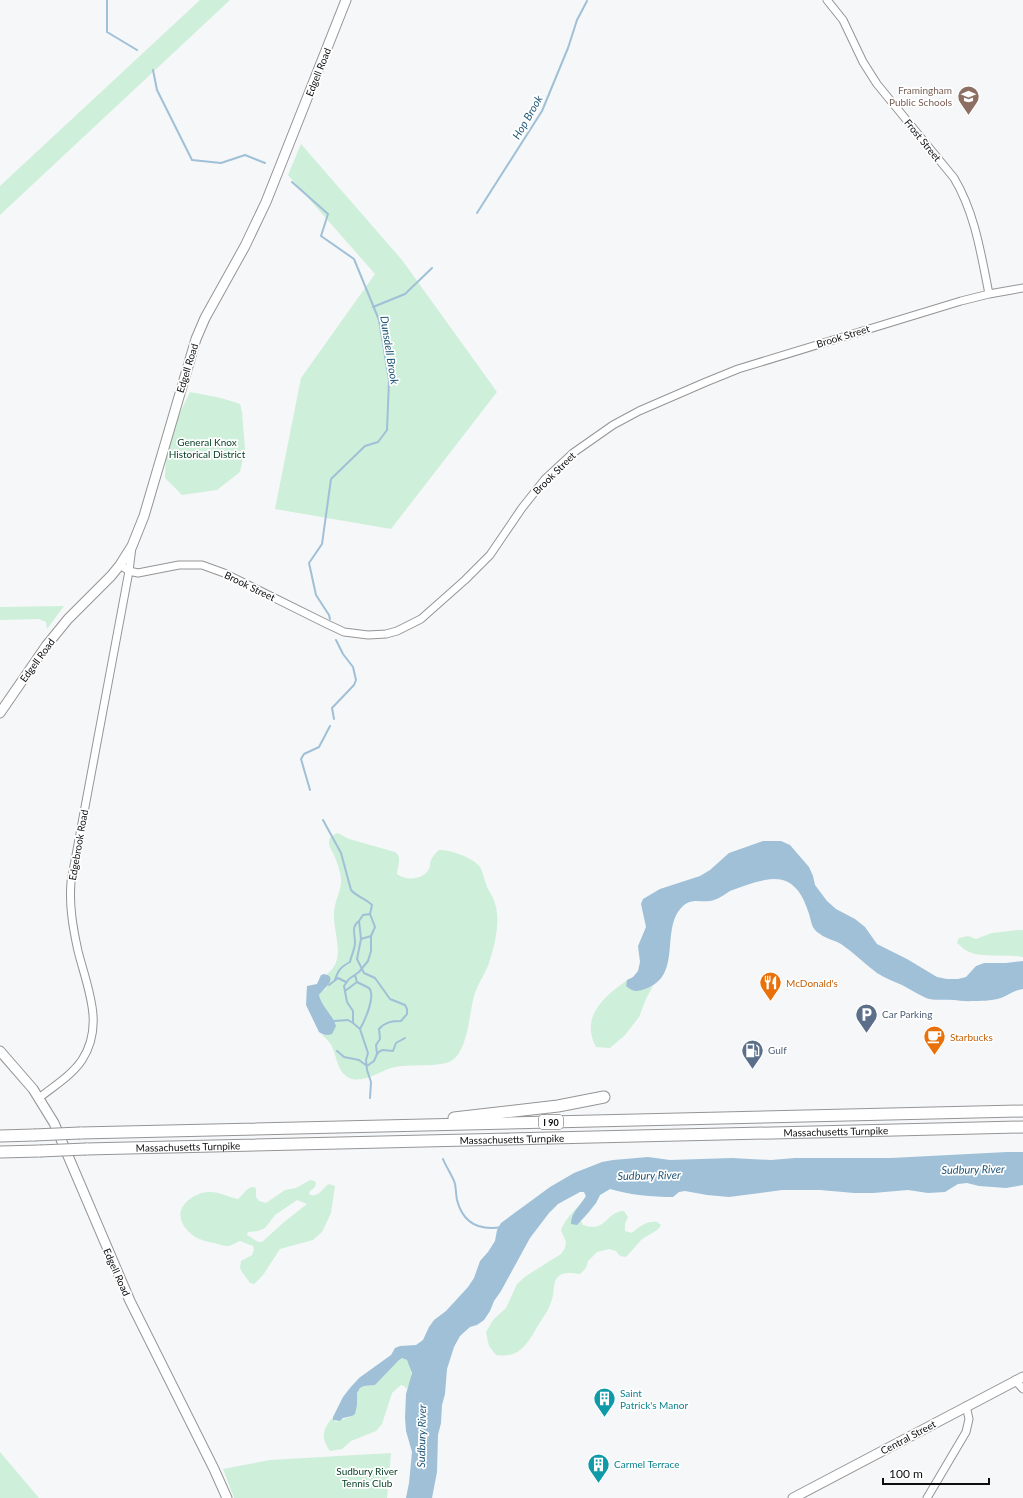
<svg xmlns="http://www.w3.org/2000/svg" width="1023" height="1498" font-family="Lato,sans-serif">
<rect width="100%" height="100%" fill="#f6f7f9"/>
<!-- green -->
<path fill="#ceefd9" fill-rule="evenodd" d="M200 0H230L0 215V186Z
M301 144 402 260 497 392 391 529 275 509 301 378 375 274 288 175Z
M190 392 221 398 240 404 242 412 245 449 240 472 217 490 182 495 165 478 166 453 178 417Z
M64 606 47 629 46 622 39 619 0 620V607Z
M338 833 349 839 395 852C403 857 397 866 397 874 406 881 423 880 429 869 430 866 430 866 430 863 432 857 435 853 439 850 449 849 474 858 480 867 483 872 484 879 486 884 487 889 491 893 493 898 497 907 498 917 497 927 496 940 492 954 488 966 484 975 478 984 475 993 469 1010 469 1051 451 1061 439 1068 408 1063 391 1068 379 1072 358 1086 346 1076 337 1069 337 1058 333 1049 331 1043 327 1039 322 1035H328L331 1015 322 1006 319 995 321 992 326 989 330 977 327 974C347 960 333 933 334 914 334 901 342 891 341 878 340 870 337 862 334 855 332 851 329 847 329 843 329 837 332 835 338 833Z
M1019 930H1023V957C1005 953 983 959 967 951 963 949 960 945 957 943L959 938 968 936 976 939 992 933Z
M627 980 626 986 638 991 653 986 646 999 639 1017 625 1035 610 1048 596 1047C580 1016 604 997 627 980Z
M310 1180 314 1181 316 1183 315 1187 309 1192 310 1195C320 1197 322 1188 329 1184L335 1186 331 1213 322 1232 313 1240 280 1249 263 1275 254 1284 250 1283 242 1272 240 1268 241 1261 252 1255 254 1250 253 1246 240 1241C237 1242 232 1245 229 1246 224 1246 218 1244 214 1243 201 1241 187 1235 182 1222 175 1206 194 1193 208 1192 218 1191 228 1197 238 1199 244 1194 247 1186 255 1187L256 1190V1197L259 1201 266 1203 285 1190 296 1188ZM297 1200 307 1204 283 1223 262 1242H258L247 1235 248 1232 258 1231 265 1228 275 1215Z
M610 1189 600 1195 596 1203 581 1221 583 1225C607 1233 605 1212 624 1211L628 1217 625 1224V1231L632 1233C640 1226 647 1221 657 1222L661 1225 657 1230 642 1239 626 1257 620 1256 616 1251 609 1249 597 1252 588 1261 586 1268 580 1274C572 1273 562 1271 557 1278 553 1283 554 1293 552 1299 550 1308 544 1316 539 1324 528 1342 521 1359 496 1355L489 1346 486 1332 493 1320 506 1308 517 1284 526 1276 561 1254 565 1248 566 1242 561 1230C566 1216 579 1208 586 1196L584 1192Z
M402 1358 407 1360C413 1370 412 1379 407 1389L404 1386 401 1385 392 1393 382 1424 376 1431 351 1441 342 1449 330 1451C320 1437 323 1429 333 1417L334 1420 336 1422 352 1416 357 1405V1392L360 1388 364 1386 375 1385C378 1380 383 1377 387 1372 391 1367 396 1362 402 1358Z
M0 1452 39 1498H0Z
M391 1453 387 1498H234L223 1469 270 1460Z"/>
<!-- water -->
<path fill="#9fc0d7" d="M763 841H781L790 845 809 867 813 876 815 885 827 901 836 909 855 919 865 927 877 944 907 959 937 977 947 979H958L966 977 976 966 984 963H1006L1023 961V989C1014 990 1009 995 1001 998 991 1001 980 1001 971 1001 965 1002 959 1000 953 1000 943 999 935 1001 926 998 917 994 910 989 902 985 893 981 885 978 877 973 865 964 854 953 841 944 835 940 826 939 820 934 810 928 812 921 808 911 801 889 789 875 765 880 753 882 741 887 730 891 725 894 720 898 714 900 703 904 693 897 683 906 659 928 684 976 645 989 637 992 633 992 626 986L627 980 633 977 638 971 640 962 638 946 646 927 641 904 643 899 660 889 700 876 710 870 729 853Z
M324 974C340 977 322 990 319 995 322 1008 332 1013 336 1026L332 1034C327 1036 323 1035 319 1032L306 1005 307 986 317 984 321 975Z
M1007 1152H1023V1185L1006 1188 979 1186 967 1183 958 1184 945 1192 928 1193 908 1190 873 1193H854L820 1190H782L729 1197 707 1195 685 1191 679 1192 673 1197C652 1197 630 1195 610 1189L600 1195 596 1203 588 1213 577 1225 571 1224C571 1212 581 1205 586 1196L584 1192H580L558 1204 549 1213 530 1238 501 1291 494 1301 490 1311 484 1320 477 1325 470 1327 460 1336 454 1347 447 1369 445 1394 442 1405 441 1423 438 1435 437 1472 432 1498H406L409 1483 412 1452 406 1431 405 1418 406 1394 412 1373 407 1360 402 1358 398 1361 375 1385 364 1386 360 1388 357 1393V1405L355 1414 352 1416 343 1418 340 1421 333 1420V1417L343 1397 350 1388 359 1378 391 1355 395 1348 400 1346 416 1345 423 1340 429 1327 434 1320 446 1311 468 1287 474 1278 480 1261 488 1252 495 1241 497 1230 501 1223 550 1187 574 1173 602 1162 613 1160 648 1157 670 1160 732 1158 771 1160 795 1158H891Z"/>
<g fill="none" stroke-linecap="round" stroke-linejoin="round">
<!-- stream -->
<path stroke="#9fc0d7" stroke-width="2" d="M107 0V32L137 50
M153 70 157 90 192 160 221 163 245 155 265 163
M292 182 328 214 321 236 354 259 379 320 389 380 387 430 378 442 365 446 331 479 322 544 309 563 316 595 329 615 330 619
M477 213 542 111 568 48 577 20 587 1
M373 307 405 294 432 268
M334 719 332 708 354 685 356 680 353 667 343 654 336 640
M310 790 301 759 304 754 319 747 330 726
M323 820 341 853 351 890C356 896 366 899 372 905L370 914 375 927 371 936V951L368 961 359 972 349 979 344 986 347 1002 353 1011V1023L360 1029 368 1053 366 1060 367 1070 371 1082 370 1098
M370 914 363 915 359 921 361 939 357 959 364 973 375 978 390 999 405 1005 407 1009V1014L401 1021C392 1021 385 1022 379 1029L380 1039 376 1045 377 1054
M361 939 371 936
M355 975 357 982 369 988C376 996 365 1020 360 1029
M335 980C338 970 341 967 350 962 351 956 355 949 355 943 355 934 351 926 359 921
M329 985 338 978 346 982
M345 991 357 982
M334 1021 348 1020 353 1023
M337 1051 344 1057 359 1060 367 1066 374 1061 377 1054 380 1051 383 1050 393 1051 396 1043 405 1038
M443 1159C446 1167 454 1178 455 1184 456 1189 456 1195 457 1200 463 1223 479 1231 502 1227"/>
<defs>
<path id="minor" d="M827 0 843 20 863 62 877 84 954 178C975 213 981 254 989 294
M120 565 129 571 138 573 179 565H202L224 573 325 623 344 632 368 635 386 634 397 631 421 619 465 580 490 555 522 508 545 479 573 453 613 425 639 411 706 382 738 369 961 301 989 294 1023 288
M39 1098C54 1086 72 1075 82 1060 105 1025 87 987 78 951 73 928 69 906 71 882L129 571 132 547
M1015 1380 1023 1389
M927 1498 966 1432 969 1419 966 1406"/>
<path id="major" d="M0 713 46 646 68 619 111 576 120 565 132 546 144 516 196 339 205 318 245 246 266 202 346 0
M0 1051 33 1089 54 1123 130 1301 214 1469 227 1498
M793 1498 1023 1377"/>
<g id="highway">
<path d="M454 1118 558 1106 604 1097"/>
<path d="M80 1133 1023 1111"/>
<path d="M0 1136 34 1135"/>
<path id="s1" d="M86 1149 1023 1127"/>
<path d="M0 1152 40 1151"/>
</g>
</defs>
<!-- minor casing -->
<use href="#minor" stroke="#949597" stroke-width="9"/>
<!-- major casing -->
<use href="#major" stroke="#949597" stroke-width="11"/>
<!-- highway casing -->
<use href="#highway" stroke="#949597" stroke-width="13"/>
<!-- minor -->
<use href="#minor" stroke="#fff" stroke-width="7"/>
<!-- major -->
<use href="#major" stroke="#fff" stroke-width="9"/>
<!-- highway -->
<use href="#highway" stroke="#fff" stroke-width="11"/>
<defs>
<path id="highway-bridge" d="M34 1135 80 1133
M40 1151 86 1149"/>
</defs>
<!-- highway-bridge casing -->
<use href="#highway-bridge" stroke="#949597" stroke-width="13" stroke-linecap="butt"/>
<!-- highway-bridge -->
<use href="#highway-bridge" stroke="#fff" stroke-width="11"/>
</g>
<!-- icons -->
<defs>
<symbol id="school-pin" viewBox="-11 -11 22 30"><path d="M0 17L-7.5 6A9.5 9.5 0 1 1 7.5 6Z" fill="#8d6e63" stroke="#fff"/><path d="M0-5L7-2L0 1L-7-2ZM-4 1L0 2.5L4 1V4Q0 6-4 4Z" fill="#fff"/></symbol>
<symbol id="restaurant-pin" viewBox="-11 -11 22 30"><path d="M0 17L-7.5 6A9.5 9.5 0 1 1 7.5 6Z" fill="#e8710a" stroke="#fff"/><path d="M-5-6h1v4h1v-4h1v4h1v-4h1v5L-1.5 .5V6h-2V.5L-5-1ZM5-6V6H3V1.5H1.5Q1.5-4 5-6Z" fill="#fff"/></symbol>
<symbol id="parking-pin" viewBox="-11 -11 22 30"><path d="M0 17L-7.5 6A9.5 9.5 0 1 1 7.5 6Z" fill="#5c6f8a" stroke="#fff"/><path d="M-3.5-5.5H1a3.5 3.5 0 0 1 0 7H-1V5.5H-3.5ZM-1-3.4V-.6H.8a1.4 1.4 0 0 0 0-2.8Z" fill="#fff"/></symbol>
<symbol id="cafe-pin" viewBox="-11 -11 22 30"><path d="M0 17L-7.5 6A9.5 9.5 0 1 1 7.5 6Z" fill="#e8710a" stroke="#fff"/><path d="M-5.5-4.5H6V0H3Q3 3.5 0 3.5H-2.5Q-5.5 3.5-5.5 0ZM3-3.2v2h1.7v-2ZM-6 4.5H4V6H-6Z" fill="#fff"/></symbol>
<symbol id="fuel-pin" viewBox="-11 -11 22 30"><path d="M0 17L-7.5 6A9.5 9.5 0 1 1 7.5 6Z" fill="#5c6f8a" stroke="#fff"/><path d="M-5.5-6h7V0h2V4h1.3V-2.5L3-4.5l.8-.8L6-3V5H2.5V1h-1V6h-7ZM-4.2-4.7v3.2H.2V-4.7Z" fill="#fff"/></symbol>
<symbol id="building-pin" viewBox="-11 -11 22 30"><path d="M0 17L-7.5 6A9.5 9.5 0 1 1 7.5 6Z" fill="#0f9aa8" stroke="#fff"/><path d="M-4-6H4V6H1V3H-1V6H-4ZM-2.5-4.3h1.7v1.8h-1.7ZM.8-4.3h1.7v1.8H.8ZM-2.5-1h1.7V.8h-1.7ZM.8-1h1.7V.8H.8Z" fill="#fff"/></symbol>
</defs>
<g fill-rule="evenodd">
<use href="#school-pin" x="956" y="84" width="25" height="34"/>
<use href="#restaurant-pin" x="758" y="970" width="25" height="34"/>
<use href="#parking-pin" x="854" y="1002" width="25" height="34"/>
<use href="#cafe-pin" x="922" y="1024" width="25" height="34"/>
<use href="#fuel-pin" x="740" y="1038" width="25" height="34"/>
<use href="#building-pin" x="592" y="1386" width="25" height="34"/>
<use href="#building-pin" x="586" y="1452" width="25" height="34"/>
</g>
<g text-anchor="middle" dominant-baseline="central" stroke-width="3.5" stroke-linejoin="round" paint-order="stroke">
<!-- shield labels -->
<rect fill="#fff" stroke="#565657" stroke-width="1" x="539" y="1115" width="24" height="14" rx="3"/>
<g font-size="9" font-weight="bold" fill="#0e0e0f">
<text x="551" y="1122">I 90</text>
</g>
<!-- street labels -->
<g font-size="10" fill="#0e0e0f" stroke="#fff">
<text transform="translate(318 72) rotate(-68)">Edgell Road</text>
<text transform="translate(923 140) rotate(51)">Frost Street</text>
<text transform="translate(843 336) rotate(-17)">Brook Street</text>
<text transform="translate(187 368) rotate(-73)">Edgell Road</text>
<text transform="translate(554 473) rotate(-45)">Brook Street</text>
<text transform="translate(250 586) rotate(26)">Brook Street</text>
<text transform="translate(37 660) rotate(-54)">Edgell Road</text>
<text transform="translate(78 845) rotate(-80)">Edgebrook Road</text>
<text stroke="none"><textPath href="#s1" startOffset="750">Massachusetts Turnpike</textPath></text>
<text stroke="none"><textPath href="#s1" startOffset="426">Massachusetts Turnpike</textPath></text>
<text stroke="none"><textPath href="#s1" startOffset="102">Massachusetts Turnpike</textPath></text>
<text transform="translate(117 1272) rotate(66)">Edgell Road</text>
<text transform="translate(908 1437) rotate(-28)">Central Street</text>
</g>
<!-- education labels -->
<g font-size="10" fill="#785e54" stroke="#fff" text-anchor="end">
<text x="952" y="90">Framingham<tspan x="952" dy="12">Public Schools</tspan></text>
</g>
<!-- park labels -->
<g font-size="10" fill="#003e21" stroke="#fff">
<text x="207" y="442">General Knox<tspan x="207" dy="12">Historical District</tspan></text>
<text x="367" y="1471">Sudbury River<tspan x="367" dy="12">Tennis Club</tspan></text>
</g>
<!-- food labels -->
<g font-size="10" fill="#c56008" stroke="#fff" text-anchor="start">
<text x="786" y="983">McDonald's</text>
<text x="950" y="1037">Starbucks</text>
</g>
<!-- service labels -->
<g font-size="10" fill="#4e5e75" stroke="#fff" text-anchor="start">
<text x="882" y="1014">Car Parking</text>
<text x="768" y="1050">Gulf</text>
</g>
<!-- culture labels -->
<g font-size="10" fill="#0d838f" stroke="#fff" text-anchor="start">
<text x="620" y="1393">Saint<tspan x="620" dy="12">Patrick's Manor</tspan></text>
<text x="614" y="1464">Carmel Terrace</text>
</g>
<!-- water labels -->
<g font-size="11" font-style="italic" fill="#1e5677" stroke="#fff">
<text transform="translate(527 117) rotate(-60)">Hop Brook</text>
<text transform="translate(390 350) rotate(81)">Dunsdell Brook</text>
<text transform="translate(973 1169) rotate(-1)">Sudbury River</text>
<text transform="translate(649 1175) rotate(-1)">Sudbury River</text>
<text transform="translate(421 1436) rotate(-89)">Sudbury River</text>
</g>
</g>
<!-- scale -->
<path d="M883 1478v6h106v-6" fill="none" stroke="#0e0e0f" stroke-width="2"/>
<text x="889" y="1478" font-size="12" fill="#0e0e0f" stroke="#ffffff" stroke-width="3" paint-order="stroke">100 m</text>
</svg>
